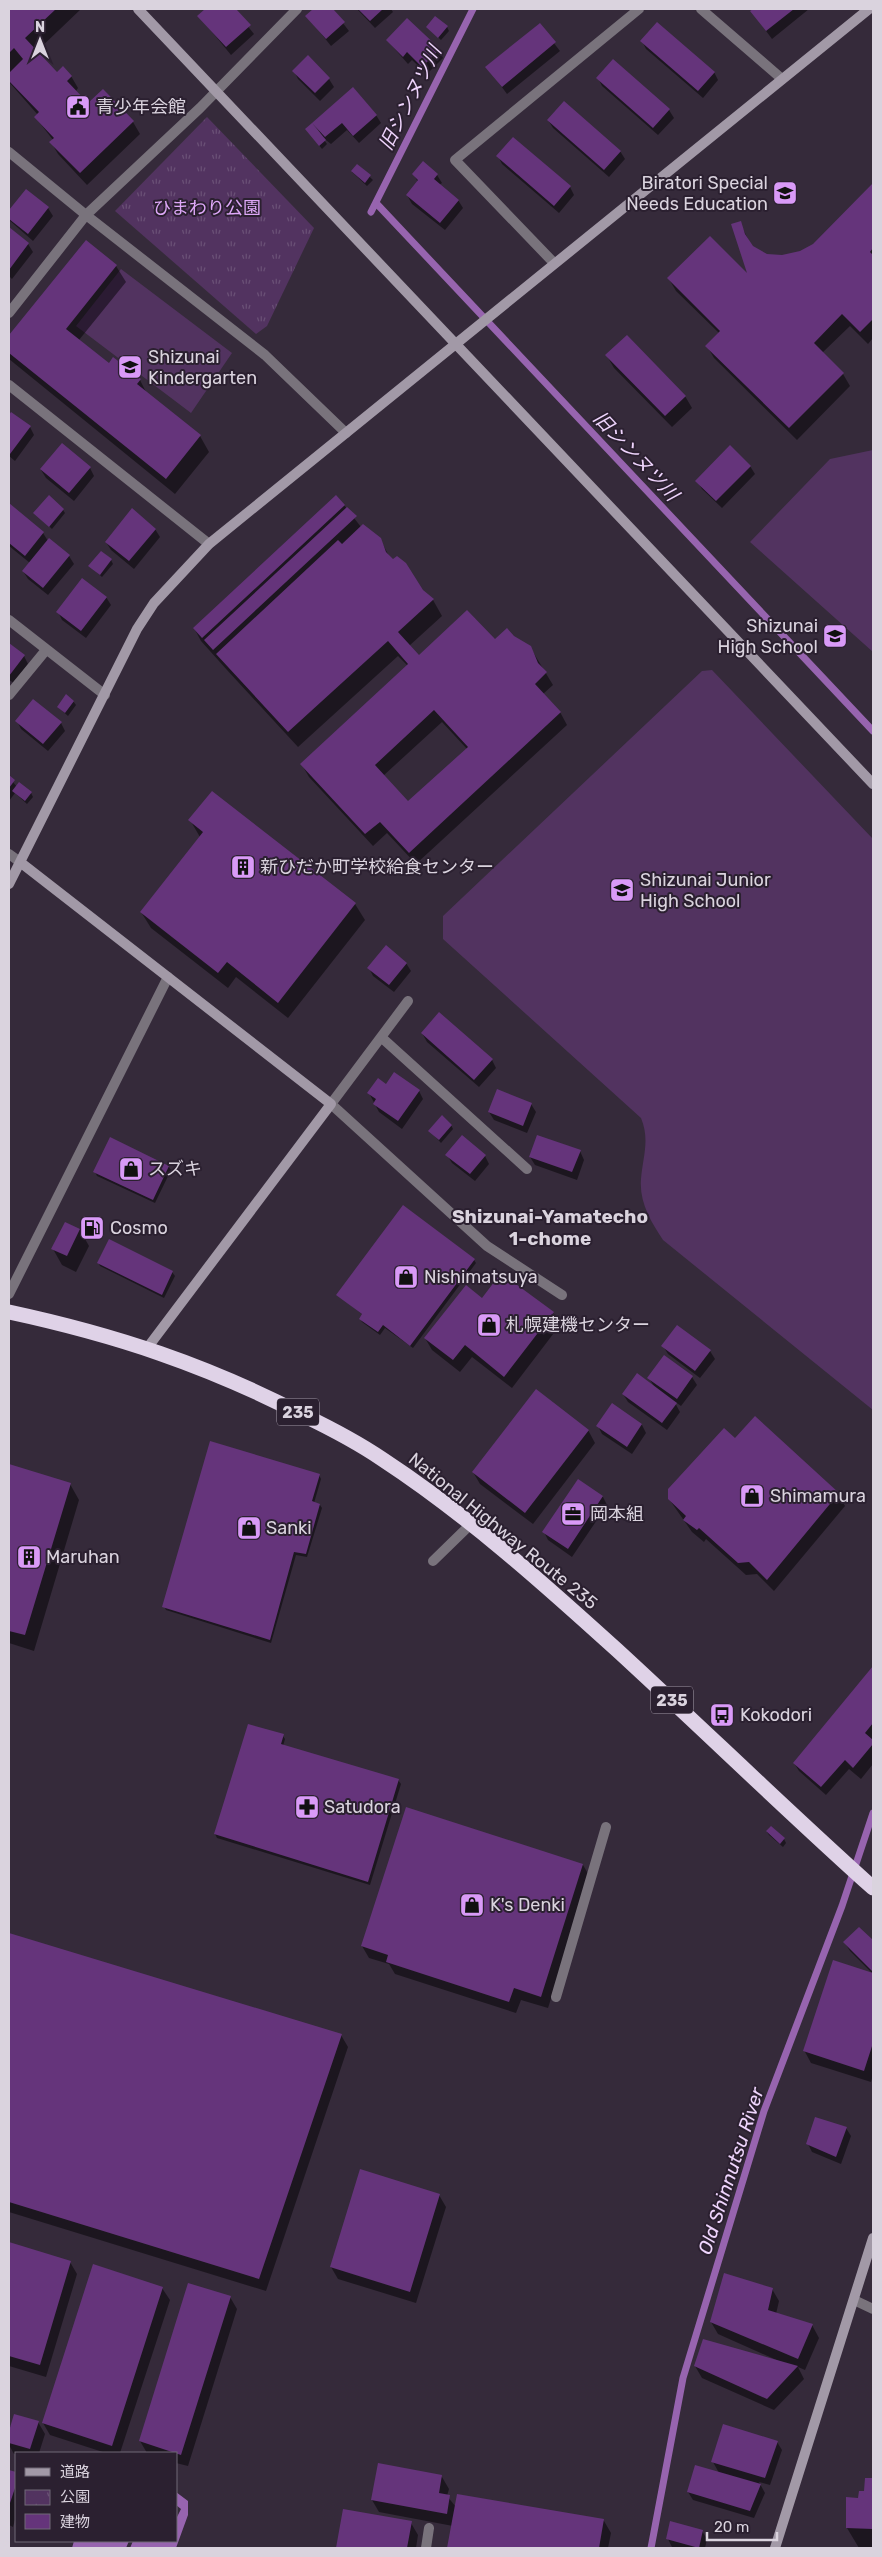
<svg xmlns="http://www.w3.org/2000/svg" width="882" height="2557" font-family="Rubik,'Noto Sans JP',sans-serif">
<defs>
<pattern id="park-tufts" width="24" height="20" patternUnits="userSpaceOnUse" patternTransform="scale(1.25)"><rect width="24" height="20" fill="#523360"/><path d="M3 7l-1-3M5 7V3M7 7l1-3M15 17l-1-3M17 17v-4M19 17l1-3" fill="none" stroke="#6a5076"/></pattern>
</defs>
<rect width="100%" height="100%" fill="#352a3a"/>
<!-- grass -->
<path fill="#523360" d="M121 269 232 353 191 413 76 326Z
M873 450V652L750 542 830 459Z
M712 670 873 839V1410L663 1240C651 1222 639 1202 641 1179 643 1156 650 1140 641 1118L443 939V916L702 671Z"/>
<!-- park -->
<path fill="url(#park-tufts)" d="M207 117 314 228 267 326 256 334 115 211Z"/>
<!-- water -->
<path fill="#9764af" d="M176 2492 188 2501V2515L176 2548H130L133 2541H176V2519L181 2509 176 2505Z
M74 2541H129L126 2548H72Z"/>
<!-- shadow -->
<path fill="#0007" fill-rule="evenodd" d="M9 9H81L36 52 57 73 71 76 78 88 76 91 88 104 133 122 140 134 87 185 58 154 51 142 53 140 36 118 38 115 9 82Z
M207 9H234L254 34 231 55 199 16Z
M315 9H332L349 31 331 46 307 16Z
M357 9H391L393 12 375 28Z
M755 9H809L772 39 752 12Z
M539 24 560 51 507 94 487 67Z
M427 27H447L449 31 441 40Z
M387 40 439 50 443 58 427 74 412 60 408 64Z
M642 41 714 72 718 80 703 98 646 49Z
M308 57 329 79 334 87 320 101 298 79 294 71Z
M598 78 669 110 674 118 658 135 602 86Z
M376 115 381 123 359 143 347 130 331 144 322 137 327 144 322 149 309 133H320L314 123Z
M548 120 620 151 625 159 609 177 553 128Z
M498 156 570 187 574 195 559 213 502 164Z
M357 165 373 180 367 186 352 172Z
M414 175H437L442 183 439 185 458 200 463 208 445 230 412 204 407 195 418 182Z
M873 185V338L868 344 850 326 822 353 843 374 850 386 797 440 714 358 707 346 719 333 676 291 669 279 750 277 740 223 752 247 766 255 782 257 801 252 814 245Z
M26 191 48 208 53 216 33 241 9 220V212Z
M9 229 28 244 33 252 12 279 9 276Z
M86 242 116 266 126 282 79 340 109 364 140 380 147 394 200 436 209 452 175 494 9 359V337Z
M607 356 685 396 692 408 672 427 614 368Z
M11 414 30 427 34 435 15 461 9 456V417Z
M750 466 755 474 722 508 702 489 697 481Z
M90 468 94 476 74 501 46 478 41 470Z
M9 505 43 533 48 541 69 556 74 564 48 595 28 579 23 571 30 563 9 546Z
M344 505 361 527 380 539 389 556 422 591 433 600 442 616 409 646 419 656 513 637 530 647 553 685 543 694 560 712 567 725 416 864 387 833 373 846 309 777 302 765 408 666 398 656 298 747 227 670 201 641 194 628ZM442 722 467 749 408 803 383 776Z
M63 510 65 513 52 529 35 513Z
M155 529 160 537 134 569 111 550 106 542Z
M111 560 113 564 102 577 90 566Z
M106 597 111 605 86 638 62 620 58 612Z
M9 645 24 656 28 664 14 683 9 680Z
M73 701 76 705 68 716 58 707Z
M17 721 61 723 65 731 48 751 21 729Z
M9 777 17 787 31 793 33 797 27 804 15 793 9 801Z
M212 792 355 904 365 920 288 1018 236 977 228 988 151 928 141 912 200 837 190 820Z
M406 963 411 971 394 992 373 976 369 968Z
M422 1033 492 1060 496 1068 479 1087 427 1042Z
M386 1085 419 1091 423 1099 402 1129 379 1112 369 1093Z
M531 1104 536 1112 527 1133 494 1120 489 1112Z
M451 1125 453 1129 441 1143 430 1131Z
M580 1151 584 1160 577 1180 535 1165 530 1157Z
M447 1155 485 1156 489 1164 475 1181 452 1163Z
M168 1166 171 1170 155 1203 97 1176 95 1172Z
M66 1223 80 1230 89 1246 76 1272 62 1265 53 1249Z
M109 1241 172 1272 175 1276 164 1298 100 1266 98 1262Z
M474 1260 476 1263 413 1348 385 1328 380 1335 362 1322 360 1319 363 1315 338 1295Z
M483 1300 553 1313 560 1325 512 1388 472 1357 460 1372 432 1350 425 1338Z
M663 1346 710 1351 715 1359 700 1378 668 1354Z
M692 1377 697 1385 681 1406 674 1401 680 1412 667 1430 628 1402 623 1394 655 1388 649 1378Z
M612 1405 642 1425 646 1433 632 1454 602 1434 598 1426Z
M588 1430 595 1443 533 1524 480 1484 473 1472Z
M736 1440 838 1493 845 1506 774 1591 757 1574 746 1575 706 1539 704 1542 692 1532 669 1499Z
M9 1465 70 1484 79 1500 34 1651 9 1643Z
M319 1475 321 1479 314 1503 320 1505 322 1508 307 1557 296 1555 271 1643 166 1610 164 1606Z
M578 1480 603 1497 607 1505 572 1557 548 1540 544 1532Z
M873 1668V1764L861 1779 849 1769 826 1795 799 1771 794 1763Z
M283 1736 285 1739 283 1746 398 1780 401 1784 370 1885 217 1838 215 1834Z
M771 1827 784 1839 786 1843 783 1847 769 1835 767 1832Z
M583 1865 590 1877 548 2008 521 2000 516 2013 395 1974 389 1964 369 1958 362 1946Z
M859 1928 873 1942V1974L850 1951 845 1943Z
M9 1934 341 2035 348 2047 266 2291 9 2212Z
M834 1961 873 1975V2075L871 2082 811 2063 804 2050Z
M846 2128 851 2136 841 2164 812 2152 808 2144Z
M439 2195 446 2207 416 2303 338 2279 331 2267Z
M9 2243 70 2262 77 2274 46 2377 9 2366Z
M162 2288 170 2300 120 2453H106L50 2435 43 2423Z
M772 2289 779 2301 776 2314 812 2325 819 2338 805 2370 798 2367 804 2379 774 2410 702 2378 695 2366 781 2362 718 2334 711 2322Z
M230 2297 237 2309 188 2466 176 2463V2453H147L140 2441Z
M38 2422 45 2434 39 2453 14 2454 9 2445V2424L11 2428Z
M777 2442 782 2450 770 2485 759 2482 765 2493 754 2518 693 2500 688 2492 719 2473 713 2462Z
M9 2471 16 2473V2516L13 2527 9 2525Z
M442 2477 449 2489 447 2496 456 2507 604 2521 611 2533 608 2548H449L453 2526 379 2512 372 2500Z
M866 2479H873V2548H859L847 2528 860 2499 866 2493Z
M344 2510 411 2523 418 2535 416 2548H337Z
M702 2531 707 2539 705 2548H677L672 2547 668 2539Z"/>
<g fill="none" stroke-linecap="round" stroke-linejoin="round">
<!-- stream -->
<path stroke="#9764af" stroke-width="7" d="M376 203 873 731
M371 212 473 9
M651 2548 683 2378 754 2144 764 2111 842 1906 873 1813"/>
</g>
<!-- building -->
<path fill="#65347b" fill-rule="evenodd" d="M9 9H56L25 38 57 72 63 66 72 76 67 81 88 103 103 89 134 121 80 173 49 142 54 138 34 117 39 112 9 81V73L23 59 14 48 9 53Z
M205 9H236L251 25 226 47 197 16Z
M313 9H333L345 22 326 39 305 16Z
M358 9H383L370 21Z
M753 9H794L766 31 750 11Z
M435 16 448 26 438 38 426 27Z
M407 18 440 49 422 67 407 52 403 57 386 40Z
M657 22 715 72 698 91 640 41Z
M540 23 556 42 502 87 485 67Z
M308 55 330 78 315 93 292 71Z
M613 59 670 109 653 128 596 78Z
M353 87 377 115 353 136 342 123 325 137 312 123Z
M564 101 621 151 604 170 547 120Z
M312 123 326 140 319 146 305 129Z
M513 137 571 186 554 206 496 156Z
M423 161 438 174 434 179 459 200 440 223 406 195 418 180 412 174Z
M357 164 371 175 365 183 351 171Z
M873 183V248L870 252 873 255V319L860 332 842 314 814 343 844 373 789 428 705 346 720 331 667 278 710 236 747 273 731 224 741 221 745 234 753 246 767 254 782 255 800 251 813 244Z
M26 189 49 207 28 234 9 219V210Z
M9 227 29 243 9 270Z
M86 240 117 265 66 329 109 363 113 357 141 379 137 384 201 435 166 479 9 353V335Z
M627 335 686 396 665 416 605 355Z
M11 412 31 426 10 454 9 415Z
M62 443 91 467 69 493 40 469Z
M730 445 751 466 716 501 695 481Z
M49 495 64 509 49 527 33 513Z
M336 495 345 505 202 638 193 628Z
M9 503 44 532 25 556 9 543Z
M347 507 357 516 213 650 204 640Z
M132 508 156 529 129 561 105 542Z
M363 524 381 538 386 552 393 559 397 556 406 563 423 590 434 599 398 632 419 655 467 610 495 639 507 628 514 636 531 646 538 663 547 672 535 684 561 712 409 853 380 822 365 834 300 764 408 664 388 641 288 732 216 654 338 540 342 544ZM434 710 468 747 408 801 375 765Z
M49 538 70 555 43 588 22 571Z
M101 551 112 559 100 575 88 566Z
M82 578 107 597 81 631 56 612Z
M9 643 25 655 9 676Z
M66 694 74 701 65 713 57 707Z
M33 699 62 722 43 744 15 721Z
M9 775 15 780 9 788Z
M19 782 32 792 25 801 12 791Z
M212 791 356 903 278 1003 227 962 218 973 140 912 203 832 188 820Z
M386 945 407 963 389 985 367 968Z
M439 1012 493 1059 474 1080 421 1033Z
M394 1072 420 1090 398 1121 373 1104 376 1099 367 1093 378 1078 386 1084Z
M497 1089 532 1103 523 1126 488 1112Z
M442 1115 452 1125 439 1140 428 1131Z
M462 1135 486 1155 470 1174 445 1155Z
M537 1135 581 1150 572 1172 529 1157Z
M110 1137 169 1166 153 1200 93 1172Z
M403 1205 475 1259 410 1346 383 1325 378 1332 359 1319 362 1314 336 1295Z
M65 1222 80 1229 67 1256 51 1249Z
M109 1239 173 1271 162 1295 97 1263Z
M501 1273 554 1312 504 1377 465 1345 453 1360 424 1338 466 1285 482 1298Z
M677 1325 711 1350 695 1371 661 1346Z
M664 1355 693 1376 677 1399 647 1378Z
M637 1373 677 1403 662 1423 622 1394Z
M536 1389 589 1430 525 1513 472 1472Z
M612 1403 642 1424 627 1447 596 1426Z
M755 1416 839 1493 767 1580 749 1562 738 1563 699 1528 697 1530 683 1520 686 1516 668 1499V1489L724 1428 735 1438Z
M210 1441 320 1474 312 1501 320 1504 306 1554 294 1552 270 1640 162 1607Z
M9 1464 71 1483 25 1635 9 1631Z
M578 1479 603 1496 568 1549 542 1532Z
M873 1666V1723L865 1733 873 1740V1744L853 1768 845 1760 821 1787 793 1763Z
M248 1724 284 1734 281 1744 399 1779 368 1882 214 1834Z
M406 1807 583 1864 541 1997 514 1988 509 2002 386 1962 388 1955 361 1946Z
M771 1826 785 1838 780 1844 766 1831Z
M859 1927 873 1940V1972L843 1942Z
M9 1933 342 2034 259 2279 9 2202Z
M833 1960 873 1973V2043L864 2071 803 2051Z
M815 2117 847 2127 836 2157 806 2144Z
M360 2169 440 2194 410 2292 330 2267Z
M9 2242 71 2261 40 2365 9 2356Z
M93 2264 163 2287 112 2446 42 2423Z
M724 2273 773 2288 768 2310 813 2324 798 2359 710 2322Z
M188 2283 231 2296 181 2455 139 2441Z
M703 2339 798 2366 767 2399 694 2366Z
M14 2414 39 2421 30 2449 9 2443V2431Z
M723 2424 778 2441 765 2478 711 2462Z
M378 2463 442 2475 439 2493 450 2495 447 2514 371 2500Z
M695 2465 761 2484 750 2511 687 2492Z
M9 2470 16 2472V2485L9 2506Z
M865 2478H873V2529L846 2528V2497L858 2498 859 2491H864Z
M457 2494 604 2519 599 2548H447Z
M343 2509 412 2521 407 2548H336Z
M670 2521 703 2530 699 2548 666 2539Z"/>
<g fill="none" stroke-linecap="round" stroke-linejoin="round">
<!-- lane -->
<path stroke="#79737c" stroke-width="10" d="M701 9 782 79
M554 263 455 160 639 9
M408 1001 331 1104 487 1246 562 1295
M381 1037 527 1169
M433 1561 471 1524
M556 1997 606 1827
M426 2548 429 2528"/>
<!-- street -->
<path stroke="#79737c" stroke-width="10" d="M9 152 86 215 265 355 346 433
M9 313 86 215 200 108 297 9
M9 385 209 544
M9 620 105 695
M9 695 46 650
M9 854 20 862
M9 1294 168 977
M854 2300 873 2309"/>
<!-- secondary -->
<path stroke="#a299a7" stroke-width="10" d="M138 9 873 784
M20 862 331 1104 148 1347
M9 884 137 629 154 603 209 544 869 9
M775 2548 873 2238"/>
<!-- highway -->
<path stroke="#dfd2e7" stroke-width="15" d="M9 1312C116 1335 206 1365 303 1415 330 1428 357 1442 382 1459 466 1514 542 1582 617 1650 703 1729 786 1810 873 1888"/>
</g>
<!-- icons -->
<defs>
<symbol id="civic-square" viewBox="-11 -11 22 22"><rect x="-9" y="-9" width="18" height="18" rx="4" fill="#d99af7" stroke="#2b2030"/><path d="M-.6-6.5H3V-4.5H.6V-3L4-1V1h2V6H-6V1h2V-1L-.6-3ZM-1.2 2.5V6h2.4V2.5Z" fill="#111"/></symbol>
<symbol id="school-square" viewBox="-11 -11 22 22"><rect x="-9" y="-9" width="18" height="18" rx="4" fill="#d99af7" stroke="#2b2030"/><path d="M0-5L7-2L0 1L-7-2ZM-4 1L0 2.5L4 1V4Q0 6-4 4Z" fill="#111"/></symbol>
<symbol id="building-square" viewBox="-11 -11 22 22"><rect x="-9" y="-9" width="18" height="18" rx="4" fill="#d99af7" stroke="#2b2030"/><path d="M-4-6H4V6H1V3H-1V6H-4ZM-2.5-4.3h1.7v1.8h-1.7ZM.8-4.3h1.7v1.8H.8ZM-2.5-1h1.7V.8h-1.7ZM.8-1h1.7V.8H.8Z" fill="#111"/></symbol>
<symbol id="shop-square" viewBox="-11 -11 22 22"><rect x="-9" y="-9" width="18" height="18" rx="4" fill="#d99af7" stroke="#2b2030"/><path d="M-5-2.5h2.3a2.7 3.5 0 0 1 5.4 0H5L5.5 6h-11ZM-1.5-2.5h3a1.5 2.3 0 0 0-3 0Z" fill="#111"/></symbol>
<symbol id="fuel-square" viewBox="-11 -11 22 22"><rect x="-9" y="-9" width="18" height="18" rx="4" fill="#d99af7" stroke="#2b2030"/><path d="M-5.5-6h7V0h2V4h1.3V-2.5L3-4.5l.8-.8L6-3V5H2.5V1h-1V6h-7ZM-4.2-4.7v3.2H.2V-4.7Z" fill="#111"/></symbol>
<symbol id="office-square" viewBox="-11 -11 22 22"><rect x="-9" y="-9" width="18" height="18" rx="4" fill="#d99af7" stroke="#2b2030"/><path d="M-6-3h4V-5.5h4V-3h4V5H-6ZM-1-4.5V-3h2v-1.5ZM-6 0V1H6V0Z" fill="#111"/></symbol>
<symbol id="bus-square" viewBox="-11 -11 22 22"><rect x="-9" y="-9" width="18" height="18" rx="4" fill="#d99af7" stroke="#2b2030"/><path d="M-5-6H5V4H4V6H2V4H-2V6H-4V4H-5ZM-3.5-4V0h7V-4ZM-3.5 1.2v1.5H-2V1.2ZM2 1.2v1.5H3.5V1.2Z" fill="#111"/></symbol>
<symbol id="pharmacy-square" viewBox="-11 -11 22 22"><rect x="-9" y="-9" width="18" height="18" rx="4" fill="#d99af7" stroke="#2b2030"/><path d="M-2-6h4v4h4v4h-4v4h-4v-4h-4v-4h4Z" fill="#111"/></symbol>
</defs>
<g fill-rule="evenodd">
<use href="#civic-square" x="64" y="93" width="28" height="28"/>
<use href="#school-square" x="771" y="179" width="28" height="28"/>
<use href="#school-square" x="116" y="353" width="28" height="28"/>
<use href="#school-square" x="821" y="622" width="28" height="28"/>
<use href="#building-square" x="229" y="853" width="28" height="28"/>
<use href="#school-square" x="608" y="876" width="28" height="28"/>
<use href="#shop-square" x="117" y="1155" width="28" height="28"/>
<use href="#fuel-square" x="78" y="1214" width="28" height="28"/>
<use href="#shop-square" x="392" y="1263" width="28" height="28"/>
<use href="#shop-square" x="475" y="1311" width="28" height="28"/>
<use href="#shop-square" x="738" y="1482" width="28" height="28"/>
<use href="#office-square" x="559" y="1500" width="28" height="28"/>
<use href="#shop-square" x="235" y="1514" width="28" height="28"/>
<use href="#building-square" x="15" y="1543" width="28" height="28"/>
<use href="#bus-square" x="708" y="1701" width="28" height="28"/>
<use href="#pharmacy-square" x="293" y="1793" width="28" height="28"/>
<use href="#shop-square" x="458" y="1891" width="28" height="28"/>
</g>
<g text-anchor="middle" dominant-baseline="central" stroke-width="4" stroke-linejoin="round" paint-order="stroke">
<!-- shield labels -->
<g fill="#2b2030" stroke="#a69daa" stroke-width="1">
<rect x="277" y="1398.5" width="42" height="27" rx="4"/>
<rect x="651" y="1686.5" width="42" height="27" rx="4"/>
</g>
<g font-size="16" font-weight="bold" fill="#dad3de">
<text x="298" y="1412">235</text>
<text x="672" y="1700">235</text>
</g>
<!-- poi labels -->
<g font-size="18" fill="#dad3de" stroke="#2b2030" text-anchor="start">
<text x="96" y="107">青少年会館</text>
<text x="768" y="183" text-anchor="end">Biratori Special<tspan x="768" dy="21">Needs Education</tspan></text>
<text x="148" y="357">Shizunai<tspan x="148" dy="21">Kindergarten</tspan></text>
<text x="818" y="626" text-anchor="end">Shizunai<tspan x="818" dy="21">High School</tspan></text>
<text x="260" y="867">新ひだか町学校給食センター</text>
<text x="640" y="880">Shizunai Junior<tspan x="640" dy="21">High School</tspan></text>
<text x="148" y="1169">スズキ</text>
<text x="110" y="1228">Cosmo</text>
<text x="424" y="1277">Nishimatsuya</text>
<text x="506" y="1325">札幌建機センター</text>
<text x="770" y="1496">Shimamura</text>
<text x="590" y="1514">岡本組</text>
<text x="266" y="1528">Sanki</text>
<text x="46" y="1557">Maruhan</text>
<text x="740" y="1715">Kokodori</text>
<text x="324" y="1807">Satudora</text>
<text x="490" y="1905">K's Denki</text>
</g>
<!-- park labels -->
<g font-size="18" fill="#dea8f8" stroke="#2b2030">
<text x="207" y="208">ひまわり公園</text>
</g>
<!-- street labels -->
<g font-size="18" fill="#dad3de" stroke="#2b2030">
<text transform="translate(503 1531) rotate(39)">National Highway Route 235</text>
</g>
<!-- water labels -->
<g font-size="19" font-style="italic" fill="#efd5fd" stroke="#2b2030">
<text transform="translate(410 98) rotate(-63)">旧シンヌツ川</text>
<text transform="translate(636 456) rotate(47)">旧シンヌツ川</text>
<text transform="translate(731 2171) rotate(-72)">Old Shinnutsu River</text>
</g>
<!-- neighbourhood labels -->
<g font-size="19" font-weight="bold" fill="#dad3de" stroke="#2b2030">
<text x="550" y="1216">Shizunai-Yamatecho<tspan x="550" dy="22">1-chome</tspan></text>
</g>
</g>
<!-- border -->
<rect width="882" height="2557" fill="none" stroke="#dad3de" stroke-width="20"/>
<!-- legend -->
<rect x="15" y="2452" width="162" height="90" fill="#2b2030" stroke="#716876"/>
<rect x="25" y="2468" width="25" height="8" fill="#a299a7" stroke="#716876"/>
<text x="60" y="2477" font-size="15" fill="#dad3de">道路</text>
<rect x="25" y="2490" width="25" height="15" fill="url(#park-tufts)" stroke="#716876"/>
<text x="60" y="2502" font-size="15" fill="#dad3de">公園</text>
<rect x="25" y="2514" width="25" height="15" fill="#65347b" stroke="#716876"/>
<text x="60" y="2527" font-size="15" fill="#dad3de">建物</text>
<!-- north arrow -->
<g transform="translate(40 40)" stroke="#2b2030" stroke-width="4" paint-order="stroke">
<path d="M0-4L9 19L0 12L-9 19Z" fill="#dad3de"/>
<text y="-8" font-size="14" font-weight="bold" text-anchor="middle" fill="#dad3de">N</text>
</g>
<!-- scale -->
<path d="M707 2532v8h70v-8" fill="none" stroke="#dad3de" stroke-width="2.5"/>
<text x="714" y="2532" font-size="15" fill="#dad3de" stroke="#2b2030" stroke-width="4" paint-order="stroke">20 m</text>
</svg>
